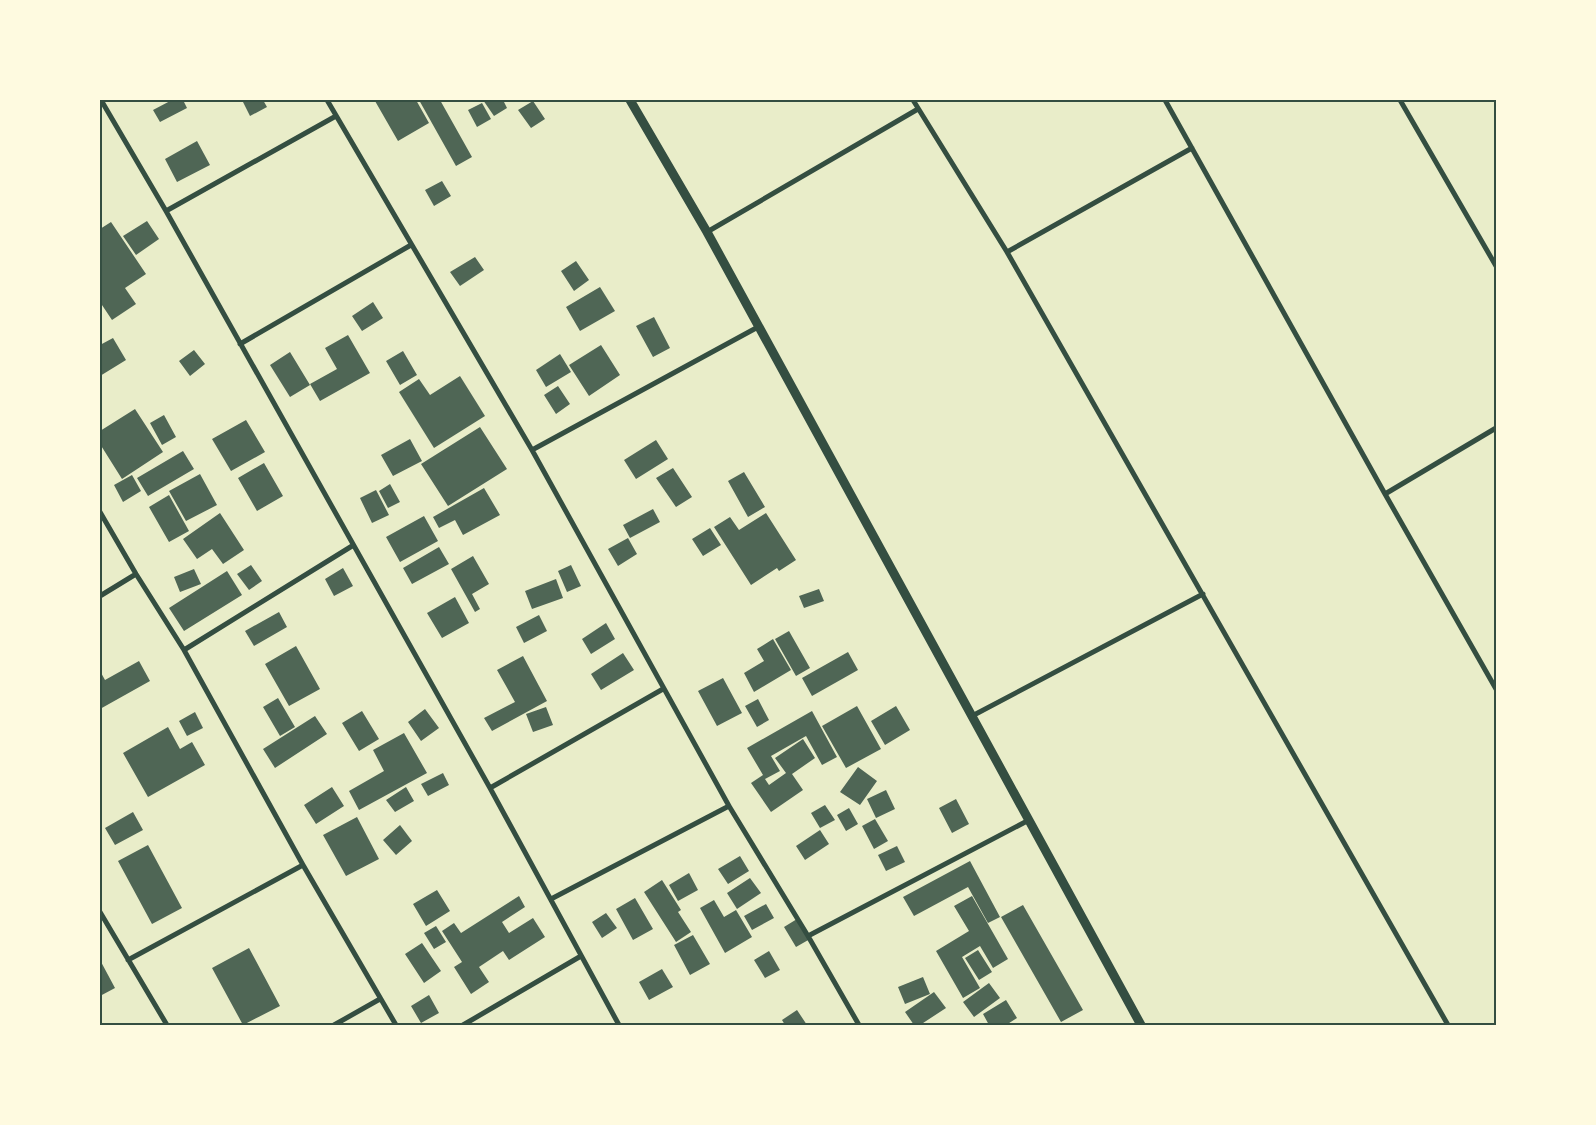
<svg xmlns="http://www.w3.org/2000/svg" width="1596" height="1125" font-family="Arial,sans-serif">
<rect width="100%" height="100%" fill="#e9edc9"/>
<!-- building -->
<path fill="#4f6655" d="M172 100H183L187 108 160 122 153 110Z
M242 100H263L267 107 250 116Z
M378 100H416L429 123 398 141 375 101Z
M419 100H440L472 157 456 166Z
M483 100H503L507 108 494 116Z
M533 101 545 119 531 128 518 110Z
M482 103 491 119 477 127 468 110Z
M197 141 210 165 177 182 165 159Z
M442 181 451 196 434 206 425 190Z
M147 221 159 239 136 255 123 236Z
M111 222 146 274 125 288 136 304 112 320 100 302V229Z
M475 257 484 270 460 286 450 272Z
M576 261 589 280 574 291 561 271Z
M600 287 615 311 580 331 566 307Z
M373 302 383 318 362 331 352 316Z
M654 317 670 348 653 357 636 326Z
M348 335 370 373 320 401 310 384 337 369 325 348Z
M113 338 126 360 100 376V345Z
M601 345 620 375 589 396 569 365Z
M194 350 205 364 190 376 179 361Z
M403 351 417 375 400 385 386 361Z
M290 352 310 385 290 397 270 365Z
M560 354 571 372 546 387 536 370Z
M460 376 485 416 434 448 399 392 419 379 430 395Z
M558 386 570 404 556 414 544 395Z
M135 409 163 452 122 479 100 444V431Z
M164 415 176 437 162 445 150 423Z
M246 420 265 452 231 471 212 439Z
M480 427 507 469 448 506 421 464Z
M410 439 422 461 393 476 381 455Z
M656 440 668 459 636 479 624 460Z
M183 451 194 469 148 496 137 478Z
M264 463 283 496 257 511 238 478Z
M673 468 692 497 676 507 656 478Z
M744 472 765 507 748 517 728 481Z
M200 474 217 505 186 521 169 491Z
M132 475 141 491 123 502 114 485Z
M390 484 400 502 388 508 379 491Z
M484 488 500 515 463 535 455 520 439 528 433 517Z
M376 490 389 515 372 523 360 498Z
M169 495 189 531 169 542 149 507Z
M653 509 660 522 630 538 623 525Z
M220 513 244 550 223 564 212 549 197 559 183 539Z
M766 513 796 560 779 571 777 568 751 585 714 527 730 517 739 530Z
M424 516 438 541 400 562 386 537Z
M710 528 721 545 703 556 692 539Z
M628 538 637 554 618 566 608 549Z
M439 547 449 564 412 584 403 568Z
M473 556 489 584 472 594 480 609 475 612 451 569Z
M251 565 262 581 249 590 237 574Z
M571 565 581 586 567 592 558 571Z
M343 568 353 586 334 596 325 579Z
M194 569 201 584 180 592 174 577Z
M227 571 242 595 184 631 169 608Z
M556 579 563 598 532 609 525 591Z
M819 589 824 601 804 608 799 596Z
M455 597 469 623 442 638 427 613Z
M279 612 287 627 254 646 245 631Z
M539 615 547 631 524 643 516 627Z
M606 623 615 639 591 654 582 639Z
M789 631 810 668 796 676 775 639Z
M773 639 791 670 754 692 744 673 764 661 757 649Z
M296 646 320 689 289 706 265 664Z
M848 652 858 670 812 696 802 678Z
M623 653 634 670 601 690 591 674Z
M523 656 547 701 492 731 484 718 515 702 497 670Z
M139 661 150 681 100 709V671L105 680Z
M723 678 742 713 717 726 698 691Z
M278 698 295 727 280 736 263 707Z
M758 699 769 720 757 727 745 706Z
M857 706 881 749 846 768 822 726Z
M896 706 910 730 885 745 871 721Z
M546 707 553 725 533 732 526 714Z
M425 709 439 728 421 741 408 722Z
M362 711 379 739 359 751 342 723Z
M812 711 837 757 822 765 806 736 771 756 780 771 765 779 769 785 786 773 775 758 803 739 815 758 792 774 803 790 771 812 751 783 763 775 747 748Z
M195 712 203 728 187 736 179 721Z
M315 716 327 734 275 768 263 749Z
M168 727 180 749 192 742 205 765 148 797 123 753Z
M404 733 427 773 359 810 349 791 384 771 373 750Z
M858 767 877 781 860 805 840 792Z
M443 773 449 785 428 796 421 784Z
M332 787 344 806 316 824 304 805Z
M406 787 414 801 395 812 386 800Z
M886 790 895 809 876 818 867 799Z
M956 799 969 824 952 833 939 808Z
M825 805 835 820 820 828 811 813Z
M849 808 858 824 846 831 837 815Z
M133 812 143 830 115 845 105 828Z
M357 817 379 859 346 876 323 835Z
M875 819 888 841 874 849 862 826Z
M400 825 412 841 396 855 383 840Z
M820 830 829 844 805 860 796 846Z
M148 845 182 908 152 924 118 861Z
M897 846 905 862 886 871 878 855Z
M740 856 749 871 728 884 718 869Z
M970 861 1000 917 988 923 968 887 914 916 903 897Z
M689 873 698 890 678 901 669 885Z
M750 878 761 893 737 909 727 893Z
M662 880 681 910 678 912 691 932 676 942 644 892Z
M437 890 450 911 426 926 413 904Z
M519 896 525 907 502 922 509 933 533 918 545 937 509 960 503 951 479 967 489 982 471 994 454 967 462 962 442 931 454 923 461 933Z
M972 896 1008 959 993 968 980 946 962 957 980 988 963 998 936 951 969 931 954 906Z
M635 898 653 929 633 940 616 909Z
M714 900 724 917 736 910 752 937 725 953 700 908Z
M766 904 774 918 752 930 744 916Z
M1023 905 1083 1010 1061 1022 1001 917Z
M606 913 617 928 602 938 592 922Z
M797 919 810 939 796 947 784 927Z
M436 926 446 942 434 949 424 933Z
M693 935 710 964 690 975 674 945Z
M422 943 441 971 424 983 405 954Z
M249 948 280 1006 243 1025 212 968Z
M978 950 992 972 979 980 965 958Z
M769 951 780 970 765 978 754 960Z
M100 960 115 988 100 996Z
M662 969 673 987 649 1000 639 982Z
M923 977 930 994 905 1004 898 987Z
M989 983 1000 998 974 1017 963 1002Z
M934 992 946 1008 920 1025H914L905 1012Z
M429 995 439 1013 421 1023 411 1006Z
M1006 1000 1017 1018 1006 1025H989L983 1014Z
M797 1010 807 1025H785L782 1020Z"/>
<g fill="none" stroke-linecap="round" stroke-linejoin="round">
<!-- minor -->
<path stroke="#344e41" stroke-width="5" d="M101 100 166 211 490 788 619 1025
M327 100 532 450 729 806 808 936 859 1025
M913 100 1007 252 1448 1025
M1165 100 1385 494 1496 689
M1400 100 1496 266
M166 211 336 116
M707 232 918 109
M1007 252 1192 148
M240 344 411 245
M532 450 758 327
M1385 494 1496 428
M100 512 136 574 184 650 303 865 396 1025
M100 596 136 574
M184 650 352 546
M972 716 1203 594
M490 788 663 689
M551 899 729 806
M100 912 167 1025
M808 936 1029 820
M128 960 303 865
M334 1025 380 999
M463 1025 581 956"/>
<!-- tertiary -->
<path stroke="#344e41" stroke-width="9" d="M630 100 707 232 1141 1025"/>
</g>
<!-- border -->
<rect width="1596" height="1125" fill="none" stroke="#fefae0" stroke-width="202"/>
<rect x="101" y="101" width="1394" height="923" fill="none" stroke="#344e41" stroke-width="2"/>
</svg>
